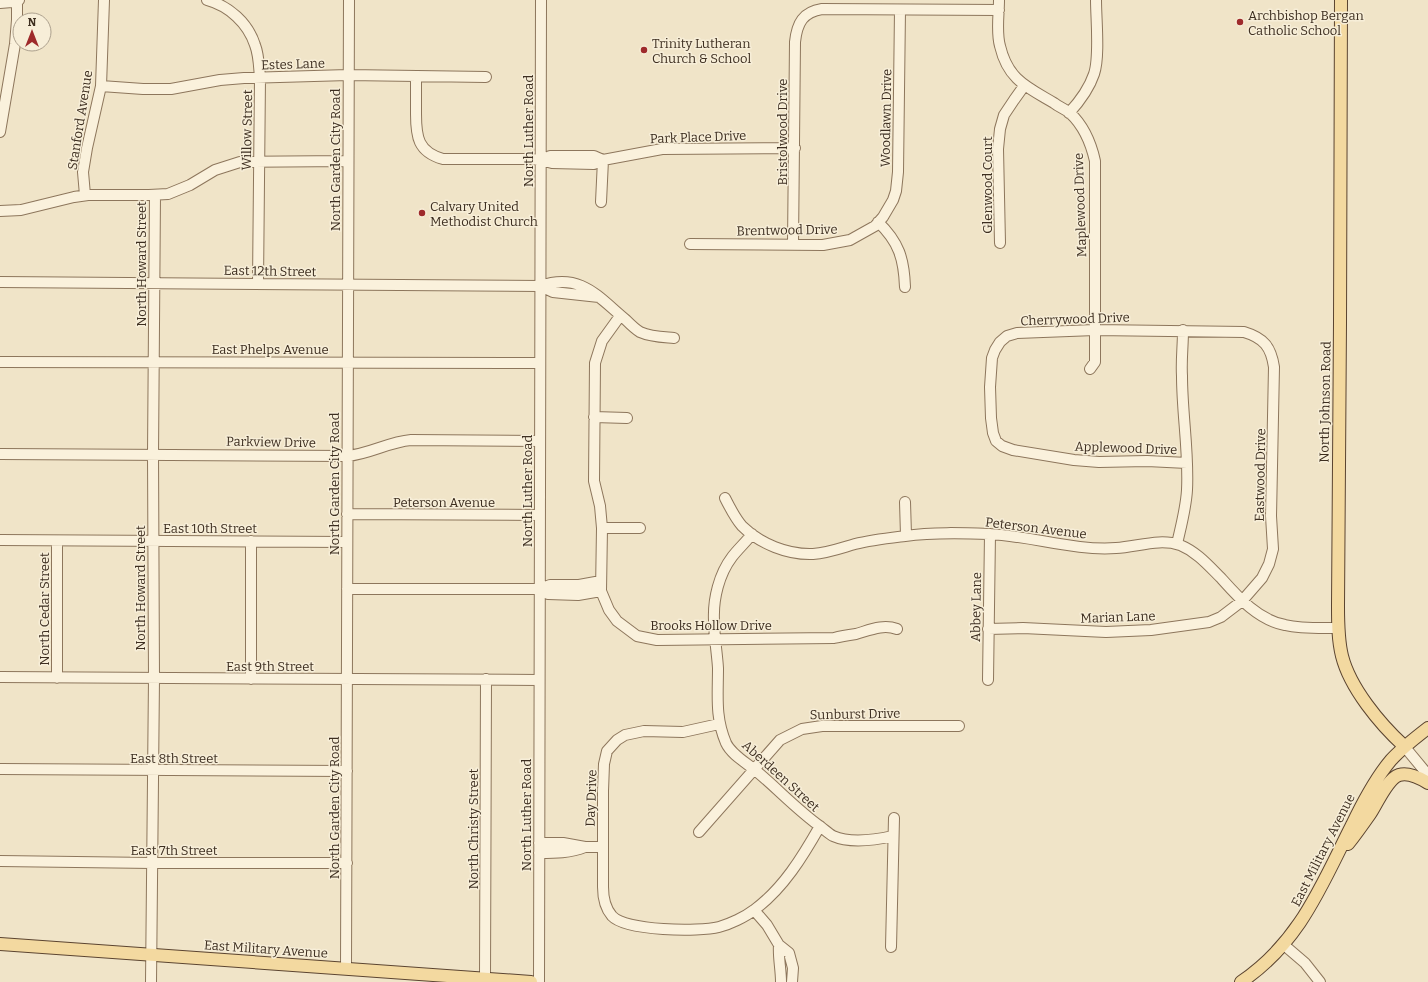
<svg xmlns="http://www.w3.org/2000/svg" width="1428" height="982" font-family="Bitter,serif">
<rect width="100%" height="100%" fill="#f0e4c8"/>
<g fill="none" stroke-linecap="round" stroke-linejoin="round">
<defs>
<path id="minor" d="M207 0C229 6 248 23 255 45 259 55 259 67 260 78L258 283
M999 0C999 15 996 32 1000 46 1008 80 1027 87 1054 103 1059 107 1065 109 1070 113 1084 126 1091 143 1095 161V362L1090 369
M0 3 12 2 19 0
M416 77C416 89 416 101 416 114 416 137 418 152 443 159H530L541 160 552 163 594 164 603 160 662 149 795 148
M101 86 143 89H171L220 80 244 78 348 75 486 77
M1069 113C1080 101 1089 89 1094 74 1100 57 1096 19 1096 0
M0 132 15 44 17 20V1
M541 160 550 156H594L603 160
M85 195 83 172 87 148 101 86 104 0
M601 202 603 160
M0 211 21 210 74 197 88 195H149L168 194 190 185 215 170 240 162 348 161
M878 222C899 242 904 259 905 287
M1000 243 998 149 1000 129 1004 115 1014 100 1024 86
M690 244 823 245 850 240 875 226 883 217 893 200 896 191 898 172 900 10
M793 244 795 42C797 23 803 12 822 9L999 10
M0 282 540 286C581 272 598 297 626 320 630 324 635 329 640 332 651 337 662 337 674 338
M540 286 553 292 599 297
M620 316 602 341 595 363 594 481 600 506 602 528 601 591 609 610 617 621 637 636 657 640 834 638C842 636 849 635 856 634 870 630 883 624 897 629
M0 362 540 363
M594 417 627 418
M0 454 347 456C370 454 388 442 411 440L540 441
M725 498C730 508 735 518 742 526 760 544 788 555 813 554 828 553 841 548 855 544 871 540 889 538 905 536 932 532 962 533 989 534 1032 536 1074 551 1116 548 1137 547 1159 538 1180 545 1197 552 1208 565 1221 578 1238 597 1258 620 1285 625 1302 629 1321 628 1339 628
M905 502 906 535
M347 514 540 515
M602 528H640
M752 534C746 542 738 549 732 557 719 574 713 599 714 620 714 636 717 652 718 668 718 696 715 717 726 743 731 754 745 762 755 770 777 788 797 810 821 827 825 830 829 834 833 836 851 844 875 840 893 836
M0 540 347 542
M251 541V679
M1177 544C1181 526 1186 508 1187 490 1189 452 1182 414 1182 376 1181 361 1183 346 1183 330
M347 589H540L550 585H579L601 581
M540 589 548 594 578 595 601 591
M988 629 1023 628 1106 632 1151 630 1209 622 1221 617 1242 601 1262 578 1269 564 1273 549 1271 516 1274 367C1271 347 1264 338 1244 332L1095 330 1017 333 1007 336 1000 342 995 350 992 358 990 387 991 418 993 433 996 441 1002 446 1013 450 1074 460 1099 462 1147 461 1187 463
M0 677 539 680
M57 678V541
M988 680 990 534
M719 724 683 732 644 731 625 735 617 740 607 751 604 764 603 791V887C603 897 605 908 612 916 626 931 699 932 719 927 730 924 745 917 754 910 783 889 803 856 820 826
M1404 746 1428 775
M0 769 347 771
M699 832 780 740 802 729 822 726H959
M539 843H563L585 847H603
M539 853C555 853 570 853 585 847
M0 861 152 863H347
M754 910 767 925 779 945 789 953 793 968 792 982
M779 945C778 957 781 969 781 982
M1284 945 1305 963 1320 982
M891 947 894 818
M346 969 349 0
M485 979 486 679
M151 982 154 678 153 454 155 195
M539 982 541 0"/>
<path id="major" d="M1341 0 1340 323 1338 606C1338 623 1338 640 1342 656 1350 688 1380 724 1404 746
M1348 844C1356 834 1363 824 1370 814 1377 804 1387 779 1399 775 1409 772 1420 778 1428 783
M0 944 531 982
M1241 982C1300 942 1321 886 1352 825 1363 802 1375 779 1391 760 1402 748 1415 738 1428 728"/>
</defs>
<!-- minor casing -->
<use href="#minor" stroke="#8d765c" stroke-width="12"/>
<!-- major casing -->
<use href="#major" stroke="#5b4430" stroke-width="14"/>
<!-- minor -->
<use href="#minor" stroke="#faf1dc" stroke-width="10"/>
<!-- major -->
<use href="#major" stroke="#f3d9a0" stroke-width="12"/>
</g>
<!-- markers -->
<g fill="#9e2a2b" stroke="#f7eed8" stroke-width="1.5">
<circle cx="1240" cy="22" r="4"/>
<circle cx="644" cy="50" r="4"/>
<circle cx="422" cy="213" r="4"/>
</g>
<g text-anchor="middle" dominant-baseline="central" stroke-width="3" stroke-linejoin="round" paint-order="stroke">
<!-- poi labels -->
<g font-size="13" fill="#3d2e20" stroke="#f7eed8" text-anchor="start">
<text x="1248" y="15">Archbishop Bergan<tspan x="1248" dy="15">Catholic School</tspan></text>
<text x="652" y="43">Trinity Lutheran<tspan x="652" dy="15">Church &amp; School</tspan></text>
<text x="430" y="206">Calvary United<tspan x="430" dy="15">Methodist Church</tspan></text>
</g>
<!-- street labels -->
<g font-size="13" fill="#3d2e20" stroke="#f7eed8">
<text transform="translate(293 64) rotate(-2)">Estes Lane</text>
<text transform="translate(886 118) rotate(-89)">Woodlawn Drive</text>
<text transform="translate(80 120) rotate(-81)">Stanford Avenue</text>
<text transform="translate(247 130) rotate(-89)">Willow Street</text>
<text transform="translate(528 131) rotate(-90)">North Luther Road</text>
<text transform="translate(782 132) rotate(-90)">Bristolwood Drive</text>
<text transform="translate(698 137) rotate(-2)">Park Place Drive</text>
<text transform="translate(335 160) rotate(-90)">North Garden City Road</text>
<text transform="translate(987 185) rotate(-90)">Glenwood Court</text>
<text transform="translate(1080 205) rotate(-92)">Maplewood Drive</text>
<text transform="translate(787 230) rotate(-1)">Brentwood Drive</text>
<text transform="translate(141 264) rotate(-90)">North Howard Street</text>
<text transform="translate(270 271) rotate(1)">East 12th Street</text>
<text transform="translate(1075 319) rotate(-2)">Cherrywood Drive</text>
<text x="270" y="349">East Phelps Avenue</text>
<text transform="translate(1325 402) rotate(-89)">North Johnson Road</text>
<text transform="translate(271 442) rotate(1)">Parkview Drive</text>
<text transform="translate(1126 448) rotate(2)">Applewood Drive</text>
<text transform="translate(1260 475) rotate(-89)">Eastwood Drive</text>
<text transform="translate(334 484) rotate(-90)">North Garden City Road</text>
<text transform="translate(527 491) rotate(-90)">North Luther Road</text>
<text x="444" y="502">Peterson Avenue</text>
<text x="210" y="528">East 10th Street</text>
<text transform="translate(1036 528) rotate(7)">Peterson Avenue</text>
<text transform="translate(140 588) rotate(-90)">North Howard Street</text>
<text transform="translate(976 607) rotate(-89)">Abbey Lane</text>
<text transform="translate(44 609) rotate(-90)">North Cedar Street</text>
<text transform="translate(1118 617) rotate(-2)">Marian Lane</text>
<text x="711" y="625">Brooks Hollow Drive</text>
<text x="270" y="666">East 9th Street</text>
<text transform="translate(855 714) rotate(-1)">Sunburst Drive</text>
<text x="174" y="758">East 8th Street</text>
<text transform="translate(781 776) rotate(42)">Aberdeen Street</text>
<text transform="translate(591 798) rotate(-88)">Day Drive</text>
<text transform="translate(334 808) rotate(-90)">North Garden City Road</text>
<text transform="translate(526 815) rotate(-90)">North Luther Road</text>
<text transform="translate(473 829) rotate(-90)">North Christy Street</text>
<text x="174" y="850">East 7th Street</text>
<text transform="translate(1323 850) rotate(-63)">East Military Avenue</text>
<text transform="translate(266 949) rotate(4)">East Military Avenue</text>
</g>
</g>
<!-- north arrow -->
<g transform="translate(32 32)"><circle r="19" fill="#f7eed8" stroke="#ada18e"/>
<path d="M0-3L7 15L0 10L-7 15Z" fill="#9e2a2b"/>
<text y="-6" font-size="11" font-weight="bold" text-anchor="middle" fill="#3d2e20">N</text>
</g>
</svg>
